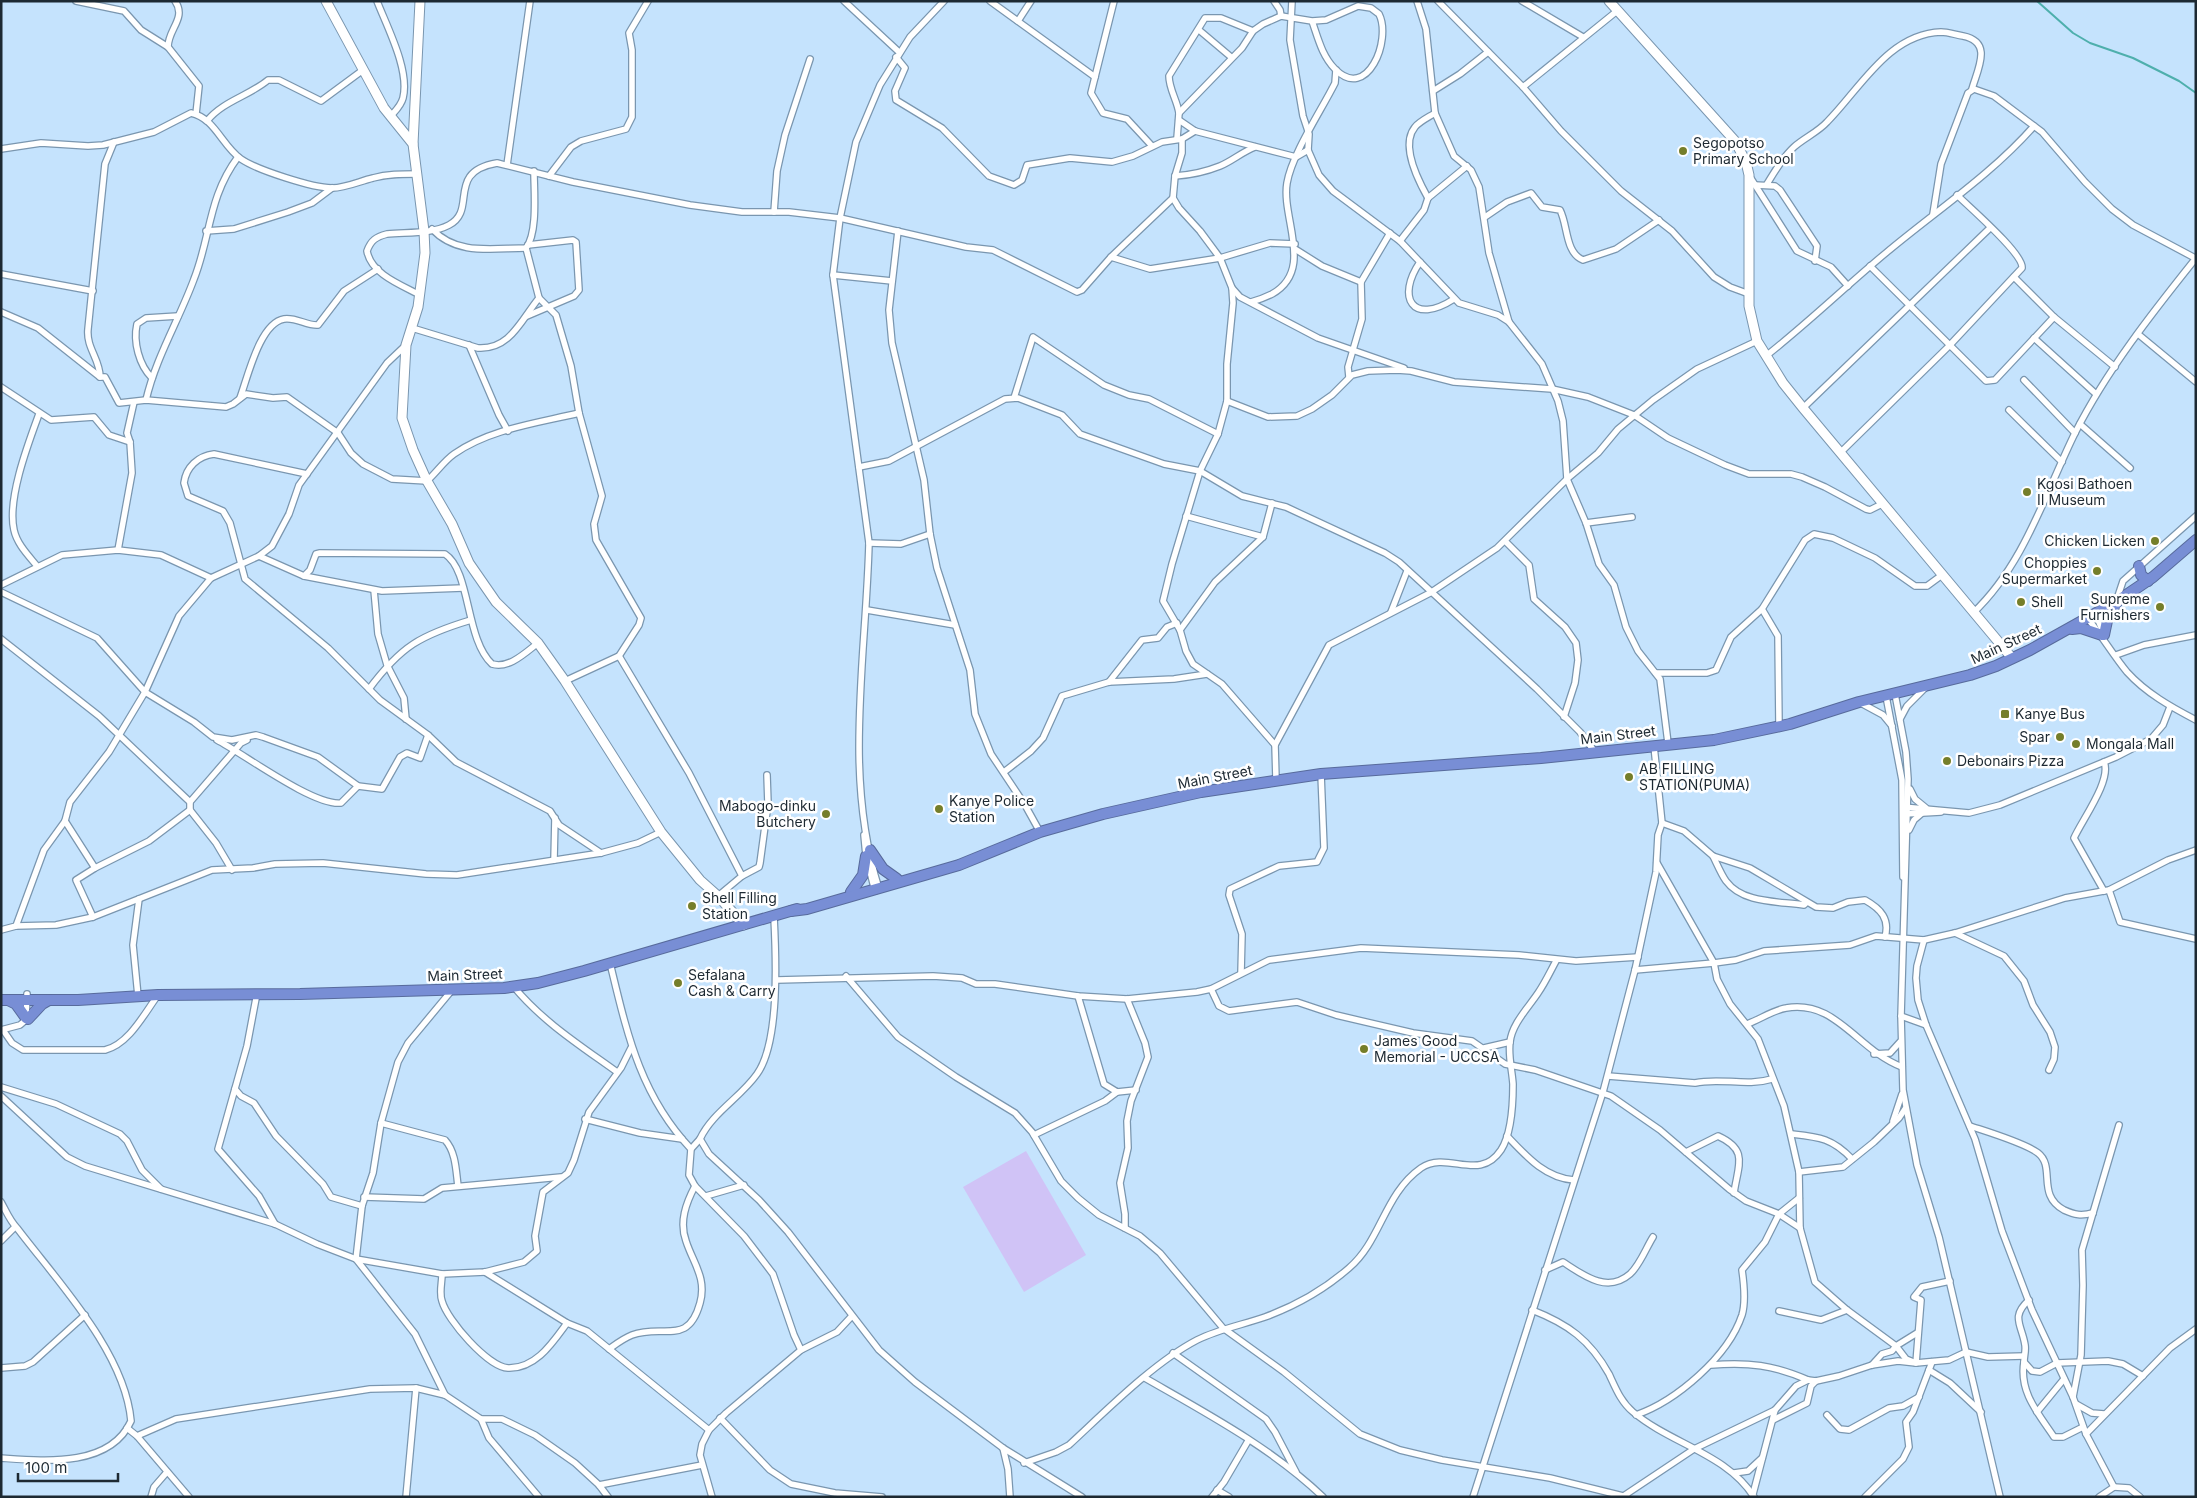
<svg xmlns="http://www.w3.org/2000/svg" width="2197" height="1498" viewBox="0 0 2197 1498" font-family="Inter,sans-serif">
	<rect width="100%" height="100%" fill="#c5e3fd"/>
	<path fill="#d0c3f6" d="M1026 1151 1086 1255 1024 1292 963 1187Z"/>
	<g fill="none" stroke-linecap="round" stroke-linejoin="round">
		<path stroke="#4eafac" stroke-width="2" d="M2037 1 2073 33 2090 43 2133 58 2179 81 2196 93"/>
		<g stroke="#7a96af" stroke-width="8">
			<g id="street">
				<path d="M76 1 124 11 141 30 168 47"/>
				<path d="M175 1C187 18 168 29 168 47L199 86 196 114"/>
				<path d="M377 1C387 27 410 70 403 98 401 106 395 111 390 117"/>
				<path d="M844 1 899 52"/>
				<path d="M990 1 1095 77"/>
				<path d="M1114 1 1091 93 1103 113 1127 119 1152 146"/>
				<path d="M1274 1 1280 10 1281 16"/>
				<path d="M1292 1 1290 40 1303 116 1309 134 1308 150 1319 175 1333 191 1400 241 1459 303 1498 315 1509 322 1542 364 1558 401 1563 421 1567 479 1586 523 1599 564 1614 585 1626 627 1638 651 1660 679 1668 743"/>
				<path d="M1417 1 1426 29 1435 113 1454 156 1471 170 1479 187 1489 253 1509 322"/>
				<path d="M1438 1 1523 87 1561 131 1621 191 1672 231 1714 277 1730 287 1749 294"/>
				<path d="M1522 1 1583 37"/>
				<path d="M1018 21 1031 1"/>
				<path d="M1199 30 1231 57"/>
				<path d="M896 57 905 68 895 91 896 100 942 128 989 176 1014 185 1022 180 1027 165 1070 158 1112 162 1133 156 1162 142 1182 139 1195 131"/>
				<path d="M1523 87 1617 11"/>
				<path d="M1433 91 1460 74 1488 52"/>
				<path d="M1179 113C1177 100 1169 89 1169 76L1205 18H1221L1253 31"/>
				<path d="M1179 120 1195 131 1296 157 1308 150"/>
				<path d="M207 121C223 101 249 96 268 80H279L321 101 363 70"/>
				<path d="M1177 138 1179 113 1242 48 1253 31 1263 24 1281 16 1312 21 1326 20 1358 6 1371 8 1379 14C1392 40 1367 102 1335 69 1322 56 1318 38 1312 21"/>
				<path d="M1182 139V153L1175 176 1173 198 1179 208 1200 231 1220 258 1232 288 1240 297 1318 338 1404 368"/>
				<path d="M1 149 41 143 88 146 103 145 154 132 191 113C215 118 222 146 241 159 257 170 313 188 332 188 346 188 360 181 373 178 387 174 401 174 416 174"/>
				<path d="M507 165 530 1"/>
				<path d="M549 176 571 147 581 141 626 129 632 117V50L629 33 648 1"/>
				<path d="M1175 176C1191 175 1205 172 1220 166 1232 161 1242 152 1255 147"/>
				<path d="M1750 177 1797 251 1831 267 1848 286"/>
				<path d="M1767 184C1775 171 1782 158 1794 147 1804 138 1818 132 1827 122 1860 89 1888 34 1941 32 1948 32 1956 35 1963 36 1993 42 1978 68 1972 89"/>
				<path d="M1755 185 1775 186 1780 190 1817 246 1815 261"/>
				<path d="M1428 198C1419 182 1400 145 1415 127 1420 121 1429 117 1435 113"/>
				<path d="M774 212 777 171 785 135 810 59"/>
				<path d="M1933 214 1941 164 1968 93 1974 89 1994 96 2042 132 2085 182 2112 209 2133 225 2195 258"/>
				<path d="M1485 217 1507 202 1531 193 1542 207 1560 210C1568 225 1565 253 1583 260L1616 249 1659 220"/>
				<path d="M432 229C457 256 493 248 526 248 538 233 534 191 534 171"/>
				<path d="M206 231 234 229 288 212 312 203 332 188"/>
				<path d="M898 231 889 310 892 343 924 480 930 534 937 568 970 670 975 714 991 754 1025 805 1040 832"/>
				<path d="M1400 241 1424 210 1428 198 1467 166"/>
				<path d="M1295 249 1322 266 1361 282 1390 233"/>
				<path d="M1111 257 1173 198"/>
				<path d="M1420 262C1396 297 1412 326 1454 299"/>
				<path d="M1870 266 1986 381 1995 380 2054 317"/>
				<path d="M1 274 93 291"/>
				<path d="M833 275 892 281"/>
				<path d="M2014 277 2054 317 2115 367"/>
				<path d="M1232 288 1233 303 1227 364V401L1218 434 1200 471 1172 564 1163 601 1180 630 1186 651 1193 664 1222 684 1275 745"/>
				<path d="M420 295C401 285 371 274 367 251 371 240 376 237 387 234 407 232 432 234 449 225 478 210 445 172 497 163L573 182 690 205 742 212H789L840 218 966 247 993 250 1077 292 1082 290 1111 257 1150 269 1220 258 1270 243 1295 244"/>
				<path d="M539 298 556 315 571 366 579 413 602 496 594 524 596 540 641 618 639 625 619 656 565 681"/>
				<path d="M1251 302C1258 300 1266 297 1272 294 1315 270 1281 218 1287 183 1292 154 1321 111 1335 83L1336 70"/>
				<path d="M1 312 38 328 100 377H105L119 403 146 400 226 407 233 404 246 394 273 398 287 397 338 433 351 453 363 464 392 479 427 481C436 473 444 461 454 454 489 429 538 423 579 413"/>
				<path d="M527 316 574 296 579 290 576 242 573 240 528 245"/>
				<path d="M412 328 478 348C510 350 521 320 539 298L526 248"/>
				<path d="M2138 334 2196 382"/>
				<path d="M2034 338 2096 394"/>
				<path d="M469 345 499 415 508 431"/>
				<path d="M1766 356C1808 323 1846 286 1887 252 1936 211 1992 174 2034 126"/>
				<path d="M100 377C100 359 86 348 88 329L105 164 114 142"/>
				<path d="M1349 377 1348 367 1362 319 1361 282"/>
				<path d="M152 378C139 365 133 342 137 324L146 318 178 316"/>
				<path d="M2024 380 2075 433"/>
				<path d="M1 387 51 420 94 417 109 435 130 442"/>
				<path d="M240 398C248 376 260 323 284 319 296 317 307 326 318 325L344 291 378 269"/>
				<path d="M1014 398 1033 337 1104 385 1129 395 1149 399 1218 434"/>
				<path d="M146 400C156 357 179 320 194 279 211 236 208 197 238 157"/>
				<path d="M1227 401 1268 417 1297 416 1312 409 1332 395 1352 375 1368 371 1397 370 1411 371 1454 382 1552 389 1588 397 1634 415 1668 438 1725 465 1749 474H1791L1802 477 1825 487 1866 509 1870 510 1882 504"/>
				<path d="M1803 408 1990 228"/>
				<path d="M2009 410 2062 462"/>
				<path d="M2080 424 2130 468"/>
				<path d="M1840 453 1949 346 2022 268C2024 254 1969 207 1957 195"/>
				<path d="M859 467 889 461 1005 399 1018 398 1062 415 1080 434 1164 464 1200 471 1242 496 1286 507 1385 553 1399 562 1537 689 1580 732 1595 752"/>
				<path d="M307 474 214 454C198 456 186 467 184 483L188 496 223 511 230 523 245 579 328 648 380 700 428 735 456 762 550 811 559 825 601 853"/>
				<path d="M1186 516 1263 537"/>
				<path d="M1586 523 1632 517"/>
				<path d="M1505 541 1529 565 1534 599 1565 627 1576 643 1578 660 1575 683 1564 717"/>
				<path d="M869 543 901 544 930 534"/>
				<path d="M118 550 132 473 130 442 127 433 134 402"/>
				<path d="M259 556 304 576 310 570 316 554 320 553 445 554C471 571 465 639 492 664 509 669 525 653 538 643"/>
				<path d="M37 566C28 555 17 544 14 530 7 499 28 444 39 414"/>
				<path d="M304 576 382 591 463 588"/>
				<path d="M1 585 62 555 118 550 161 555 211 578"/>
				<path d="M374 590 378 634 387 665 404 698 406 719"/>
				<path d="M1 592 97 638 145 692 194 722 213 737 232 740 256 735 263 737 318 757 358 786 382 789 400 757 407 753 420 758 428 735"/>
				<path d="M2116 602 2123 581 2196 516"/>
				<path d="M1762 609 1778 636 1779 726"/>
				<path d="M867 610 955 625"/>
				<path d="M1391 612 1407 571"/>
				<path d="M1973 613C2024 565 2045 494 2075 433 2107 370 2152 313 2196 258"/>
				<path d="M2096 615 2103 632"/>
				<path d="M2088 619C2102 636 2113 655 2127 672 2146 693 2171 707 2196 720"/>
				<path d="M1180 630 1215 582 1263 537 1272 503"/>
				<path d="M1 639 99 716 190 802V810L216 843 232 870"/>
				<path d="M2116 655 2144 645 2196 635"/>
				<path d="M619 656 689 773 742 876 718 896"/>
				<path d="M1656 673H1707L1716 670 1731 637 1762 609 1805 540 1814 534 1833 538 1875 558 1915 586H1927L1942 575"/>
				<path d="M1109 682 1142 640 1158 638 1167 627 1177 623"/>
				<path d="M369 689C401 646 421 635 471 620"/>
				<path d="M1895 694 1906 752 1908 779 1901 1016 1903 1090 1917 1165 1939 1237 2000 1497"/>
				<path d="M1886 696 1902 780 1903 877"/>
				<path d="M1859 702 1883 715 1892 726"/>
				<path d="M1900 719 1907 706 1925 688"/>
				<path d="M217 740C244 754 313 806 341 803L358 786"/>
				<path d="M1004 772 1031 751 1043 738 1062 696 1109 682 1174 679 1207 674"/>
				<path d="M1276 779 1275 745 1329 645 1430 593 1497 548 1567 479 1598 453 1618 429 1653 400 1697 369 1757 341"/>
				<path d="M1910 789 1915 799 1926 808"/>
				<path d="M190 802 241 743 247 740"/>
				<path d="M1903 807 1969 813 2000 805 2116 757 2151 739 2163 725 2170 707"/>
				<path d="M1905 814 1941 812"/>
				<path d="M65 821 95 868"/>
				<path d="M1662 823 1684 831 1713 856 1750 868 1816 907 1833 908 1848 902 1865 900C1881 909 1890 919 1885 937"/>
				<path d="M1909 830 1914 820 1921 814"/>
				<path d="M864 835 866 856 875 891"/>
				<path d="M1713 856C1717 864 1721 874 1726 881 1743 904 1779 901 1804 905L1806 903"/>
				<path d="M554 860 555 818"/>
				<path d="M1657 863 1714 963 1717 979 1730 1004 1758 1039 1784 1106 1799 1172 1800 1228 1815 1282 1847 1310 1896 1346 1906 1359 1916 1363 1949 1360 1966 1352 1988 1357 2024 1356"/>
				<path d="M742 876 759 867 760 863 768 804 767 775"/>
				<path d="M879 889C843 776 866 659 869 543L833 275 840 218 856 142 880 85 910 37 944 1"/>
				<path d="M2109 890 2120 922 2196 939"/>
				<path d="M2104 891 2074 838C2082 820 2112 780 2104 762"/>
				<path d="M93 917 76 880 95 868 149 841 190 810"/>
				<path d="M774 917C776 956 780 1042 757 1074 741 1097 712 1113 700 1139L709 1154 759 1200 788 1232 879 1350 915 1382 1003 1448 1082 1497"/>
				<path d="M16 926 56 925 93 917 212 870 253 868 275 864 323 863 426 874 457 875 601 853 638 843 661 832"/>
				<path d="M1 930 16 926 44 850 65 821 70 802 109 752 145 692 179 616 211 578 259 556 272 546 289 514 299 485 387 363 406 345"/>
				<path d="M1955 933 2004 956 2024 981 2033 1005 2050 1032 2055 1047 2054 1059 2049 1070"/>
				<path d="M1924 940 1917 966 1916 978 1918 1000 1926 1025 1975 1139 2002 1231 2032 1310 2073 1397 2086 1434 2114 1487 2099 1497"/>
				<path d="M610 963C627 1033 640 1095 691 1149"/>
				<path d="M1635 970 1714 963 1736 960 1764 951 1850 945 1876 936 1924 940 1955 933 2065 898 2109 890 2168 860 2196 850"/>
				<path d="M1241 973 1242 934 1229 895 1230 889 1279 866 1317 862 1324 848 1321 774"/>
				<path d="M846 976 898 1037 956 1077 1015 1113 1032 1132 1061 1181 1078 1198 1099 1215 1140 1236 1160 1253 1223 1328 1284 1372 1360 1434 1400 1450 1442 1460 1550 1478 1627 1497"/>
				<path d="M777 980 933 976 962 978 976 984H995L1078 996 1127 999 1197 992 1211 989 1269 960 1361 948 1519 955 1576 961 1638 957"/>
				<path d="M514 987C543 1022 581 1046 617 1072"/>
				<path d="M1211 989 1219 1006 1229 1011 1297 1002 1336 1015 1413 1033 1472 1041 1505 1064 1535 1070 1611 1096 1660 1130 1729 1189 1746 1201 1779 1214 1800 1228"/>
				<path d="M257 993 247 1046 218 1149 259 1196 275 1224"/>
				<path d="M138 996 133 945 139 899"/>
				<path d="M1078 996 1104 1084 1117 1092 1136 1090"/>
				<path d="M1901 1016 1926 1025"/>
				<path d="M26 1017 27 994"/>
				<path d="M1747 1024C1759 1020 1773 1010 1786 1008 1836 999 1857 1050 1902 1067"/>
				<path d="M1 1030 20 1025 28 1018"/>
				<path d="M3 1030 12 1043 23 1050H105C129 1044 144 1014 158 995"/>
				<path d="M1484 1048 1510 1042"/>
				<path d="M1874 1054 1890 1053 1900 1042"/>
				<path d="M1608 1076 1695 1083C1720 1077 1746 1087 1772 1079"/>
				<path d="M1 1087 56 1104 120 1134 127 1141 142 1170 161 1189"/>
				<path d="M235 1089 241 1096 254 1103 276 1136 323 1184 331 1197 362 1206"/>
				<path d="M1 1096 67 1157 85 1166 275 1224 317 1244 356 1259 442 1274 485 1272 524 1262 537 1251 535 1236 543 1192 568 1173 574 1160 589 1112 621 1068 631 1048"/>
				<path d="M585 1119 640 1133 682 1139"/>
				<path d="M1893 1121 1902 1094"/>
				<path d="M381 1123 445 1140C456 1152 456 1171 458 1186"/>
				<path d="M1970 1126C1988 1132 2025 1143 2038 1153 2056 1167 2036 1195 2064 1210 2075 1215 2081 1216 2093 1213"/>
				<path d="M1792 1134C1819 1137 1832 1138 1852 1159"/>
				<path d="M1034 1135 1105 1101 1117 1092"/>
				<path d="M1507 1136C1526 1156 1545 1178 1574 1180"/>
				<path d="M700 1139 691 1149 689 1175 695 1186 744 1236 773 1274 794 1335 801 1350"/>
				<path d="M1686 1152 1718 1136C1749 1150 1738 1165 1734 1193"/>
				<path d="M1799 1172 1843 1167 1874 1142 1899 1118 1905 1109"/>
				<path d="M706 1196 744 1185"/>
				<path d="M364 1197 424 1199 442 1188 561 1177"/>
				<path d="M1 1202C6 1211 10 1221 17 1228 57 1281 125 1352 131 1421 110 1468 43 1461 1 1458"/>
				<path d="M1125 1228V1214L1120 1183 1128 1148 1127 1121 1131 1101 1148 1057 1145 1043 1127 999"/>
				<path d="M1 1241 15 1227"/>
				<path d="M1545 1270 1563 1262C1583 1275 1607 1294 1630 1274 1640 1265 1646 1248 1653 1237"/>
				<path d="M485 1272 567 1323 587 1331 709 1430"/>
				<path d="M442 1274C442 1283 439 1293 442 1301 447 1320 488 1367 508 1368 536 1369 553 1342 567 1323"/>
				<path d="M2029 1300C2010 1317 2022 1325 2025 1345 2026 1351 2024 1356 2024 1362L2032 1371 2040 1372 2057 1363 2108 1361 2123 1364 2143 1376"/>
				<path d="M1532 1310C1568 1324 1590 1340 1609 1374 1616 1389 1621 1402 1633 1412 1671 1444 1727 1454 1754 1497"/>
				<path d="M1779 1311 1821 1320 1847 1310"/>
				<path d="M609 1349C616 1344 624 1338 632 1335 663 1323 688 1347 700 1303 707 1278 693 1263 686 1241 679 1222 686 1203 695 1186"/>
				<path d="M1173 1353 1266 1419 1275 1432 1296 1472"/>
				<path d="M2024 1362C2019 1392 2038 1413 2054 1437H2063L2083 1427"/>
				<path d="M1711 1365C1749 1362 1773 1365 1808 1380"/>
				<path d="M1872 1365 1882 1354 1892 1351 1896 1346 1917 1333"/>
				<path d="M1 1368 25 1366 33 1362 85 1315"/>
				<path d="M1929 1370 1950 1383 1981 1412"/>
				<path d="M1145 1378C1206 1413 1272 1448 1323 1497"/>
				<path d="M445 1395 415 1334 356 1259 362 1206 373 1173 381 1123 398 1062 408 1043 452 990"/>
				<path d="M2073 1397 2081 1355 2083 1285 2082 1250 2119 1125"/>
				<path d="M2076 1404 2092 1413 2104 1414"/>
				<path d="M2037 1412 2064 1379"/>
				<path d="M1636 1415C1676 1401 1728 1357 1742 1315 1746 1302 1744 1284 1742 1270L1765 1242 1779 1214 1799 1198"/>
				<path d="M1827 1415 1840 1429 1849 1430 1889 1408 1903 1406 1919 1397"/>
				<path d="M720 1418 770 1470 791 1484 835 1493 882 1497"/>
				<path d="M481 1419 489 1438 539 1497"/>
				<path d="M1773 1420 1807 1403 1811 1386 1816 1381"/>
				<path d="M127 1428 137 1436 189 1497"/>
				<path d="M2086 1434 2170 1348 2196 1329"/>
				<path d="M137 1436 176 1419 370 1389 416 1388 445 1395 481 1419H502L535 1435 575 1463 599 1485 608 1497"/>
				<path d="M1003 1448 1008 1469 1010 1497"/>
				<path d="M1024 1463 1056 1452 1069 1445C1106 1411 1153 1363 1197 1340 1219 1329 1242 1325 1265 1317 1295 1306 1325 1289 1349 1268 1381 1241 1384 1194 1421 1168 1448 1150 1479 1183 1501 1150 1512 1133 1513 1103 1513 1084 1512 1070 1508 1055 1510 1042 1512 1024 1528 1008 1538 993 1545 983 1550 972 1556 961"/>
				<path d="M1734 1473 1748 1471 1762 1458"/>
				<path d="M599 1485 702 1465"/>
				<path d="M2114 1487 2129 1488 2140 1497"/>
				<path d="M1217 1490 1229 1497"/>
				<path d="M1753 1494 1775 1410"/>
				<path d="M1625 1495 1694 1449 1775 1410 1796 1386 1808 1380 1816 1381 1839 1376 1872 1365 1898 1361 1916 1363 1921 1300 1914 1297 1922 1287 1950 1281"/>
				<path d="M151 1497 154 1487 167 1472"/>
				<path d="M406 1497 416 1388"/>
				<path d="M712 1497 700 1455 702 1444 709 1430 726 1413 801 1350 837 1332 851 1317"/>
				<path d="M1212 1497 1224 1482 1248 1441"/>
				<path d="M1473 1497 1603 1092 1635 970 1656 872 1658 835 1662 823 1654 746"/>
				<path d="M1865 1497 1903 1459 1909 1447 1906 1422 1913 1412 1932 1362"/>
			</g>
		</g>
		<g stroke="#7a96af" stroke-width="11">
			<g id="secondary">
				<path d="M326 1 384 108 413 144 424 231 425 253 418 307 406 345 402 418 413 450 427 481 452 524 469 563 496 602 538 643 565 681 661 832 700 880 718 896 744 925"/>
				<path d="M1609 1 1735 141 1746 162 1749 175V306L1757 341 1762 349 1783 383 1803 408 2012 658"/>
				<path d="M413 144 420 1"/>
			</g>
		</g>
		<g stroke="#586b9c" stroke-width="12">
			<g id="highway">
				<path d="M2139 566 2141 575 2148 581"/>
				<path d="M2072 629 2081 628 2102 635"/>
				<path d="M2104 635 2108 616 2116 604"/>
				<path d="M870 850 883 869 897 879"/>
				<path d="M851 892 863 875 866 856"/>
				<path d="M791 911 807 909 959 865 1040 832 1103 814 1201 792 1321 774 1541 758 1714 740 1790 724 1859 702 1970 675 1996 666 2030 650 2116 602 2153 577 2196 540"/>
				<path d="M1 1000H78L158 995 300 994 504 988 538 983 584 971 797 909"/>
				<path d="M8 1000 16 1004 26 1018"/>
				<path d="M28 1019 42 1004 49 1000"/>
			</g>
		</g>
		<use href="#street" stroke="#fff" stroke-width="5.5"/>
		<use href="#secondary" stroke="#fff" stroke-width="9"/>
		<use href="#highway" stroke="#788ed5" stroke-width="10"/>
	</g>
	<g fill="#757e2a" stroke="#fff" stroke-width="2">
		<circle cx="1683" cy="151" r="5"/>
		<circle cx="2027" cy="492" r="5"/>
		<circle cx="2155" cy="541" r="5"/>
		<circle cx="2097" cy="571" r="5"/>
		<circle cx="2021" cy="602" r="5"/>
		<circle cx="2160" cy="607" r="5"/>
		<rect x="2000" y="709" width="10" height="10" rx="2.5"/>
		<circle cx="2060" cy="737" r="5"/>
		<circle cx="2076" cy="744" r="5"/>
		<circle cx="1947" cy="761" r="5"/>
		<circle cx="1629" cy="777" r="5"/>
		<circle cx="939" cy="809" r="5"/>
		<circle cx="826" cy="814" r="5"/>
		<circle cx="692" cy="906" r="5"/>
		<circle cx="678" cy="983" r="5"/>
		<circle cx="1364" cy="1049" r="5"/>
	</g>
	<g text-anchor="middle" stroke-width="5" stroke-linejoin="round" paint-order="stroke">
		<g font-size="14" fill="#1d2932" stroke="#fff" text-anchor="start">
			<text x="1693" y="148">Segopotso<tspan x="1693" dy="16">Primary School</tspan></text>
			<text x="2037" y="489">Kgosi Bathoen<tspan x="2037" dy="16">II Museum</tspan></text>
			<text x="2145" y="546" text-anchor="end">Chicken Licken</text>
			<text x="2087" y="568" text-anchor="end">Choppies<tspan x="2087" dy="16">Supermarket</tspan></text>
			<text x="2150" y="604" text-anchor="end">Supreme<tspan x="2150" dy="16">Furnishers</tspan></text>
			<text x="2031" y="607">Shell</text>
			<text x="2015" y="719">Kanye Bus</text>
			<text x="2050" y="742" text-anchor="end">Spar</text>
			<text x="2086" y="749">Mongala Mall</text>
			<text x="1957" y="766">Debonairs Pizza</text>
			<text x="1639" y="774">AB FILLING<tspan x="1639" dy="16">STATION(PUMA)</tspan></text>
			<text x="949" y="806">Kanye Police<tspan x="949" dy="16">Station</tspan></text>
			<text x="816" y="811" text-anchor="end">Mabogo-dinku<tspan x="816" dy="16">Butchery</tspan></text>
			<text x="702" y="903">Shell Filling<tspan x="702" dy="16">Station</tspan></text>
			<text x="688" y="980">Sefalana<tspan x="688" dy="16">Cash &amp; Carry</tspan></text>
			<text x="1374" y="1046">James Good<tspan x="1374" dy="16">Memorial - UCCSA</tspan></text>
		</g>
		<g font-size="14" fill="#1d2932" stroke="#fff">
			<text transform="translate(2006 644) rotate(-25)" y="5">Main Street</text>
			<text transform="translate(1618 735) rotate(-7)" y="5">Main Street</text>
			<text transform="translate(1215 777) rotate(-11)" y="5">Main Street</text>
			<text transform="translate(465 975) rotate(-2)" y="5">Main Street</text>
		</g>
	</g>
	<rect width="2197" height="1498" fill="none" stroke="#1d2932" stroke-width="5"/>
	<path d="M18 1473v8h100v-8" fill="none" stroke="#1d2932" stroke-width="2.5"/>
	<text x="25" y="1473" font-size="15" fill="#1d2932" stroke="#ffffff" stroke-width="4" paint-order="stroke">100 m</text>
</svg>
